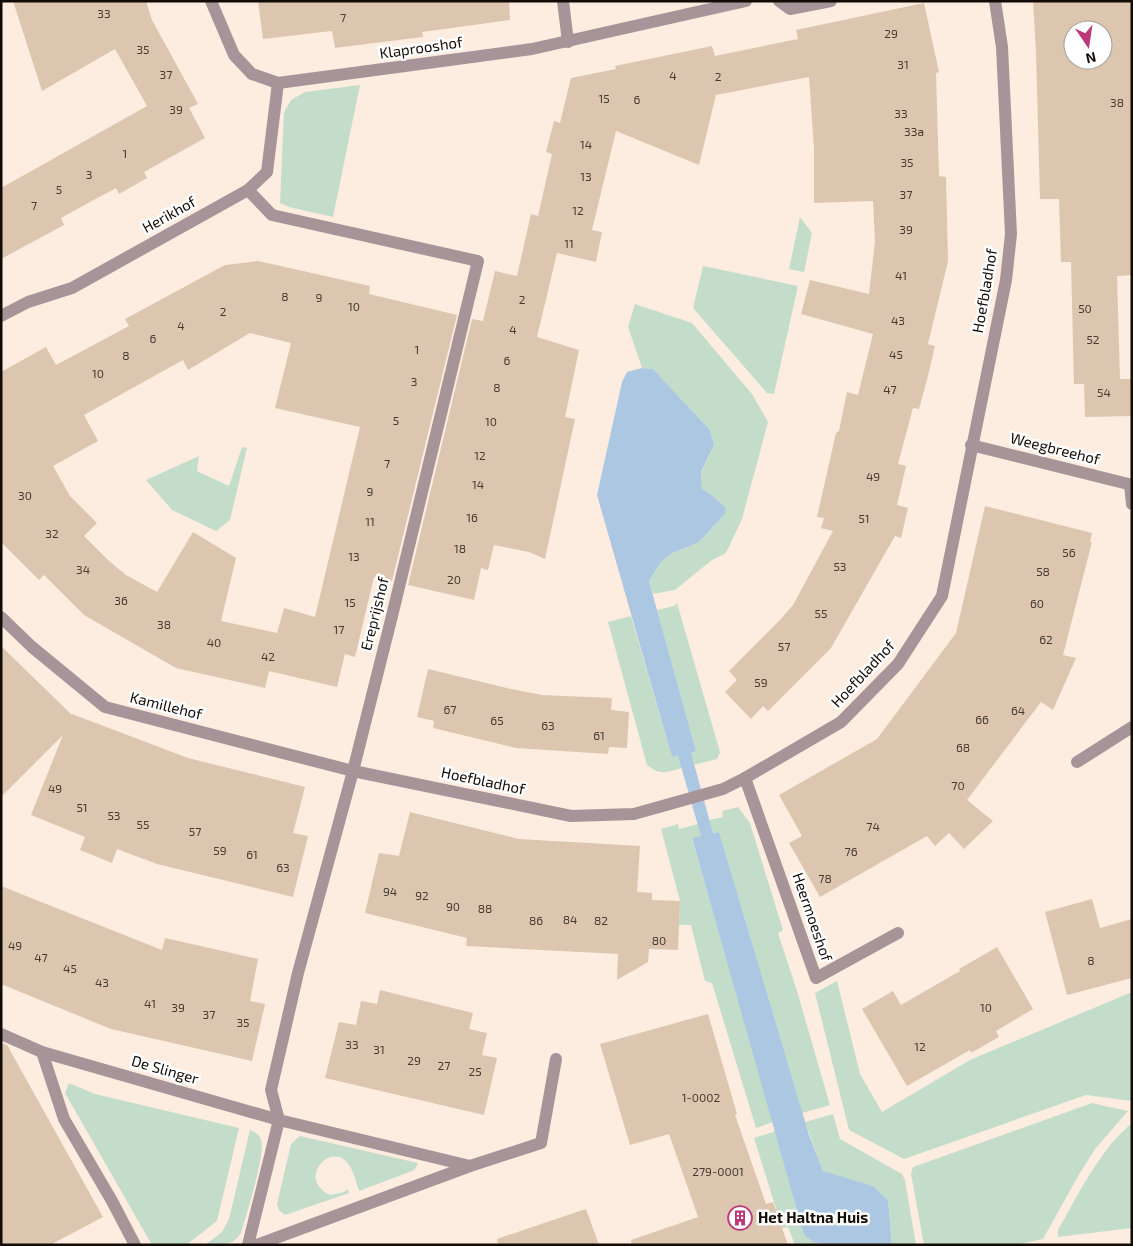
<svg xmlns="http://www.w3.org/2000/svg" width="1133" height="1246" viewBox="0 0 1133 1246" font-family="'Exo 2',sans-serif">
	<rect width="100%" height="100%" fill="#fcede0"/>
	<g fill="#c4ddcb">
		<path d="M360 85 333 217 289 207 280 203 284 112 291 100 305 92Z"/>
		<path d="M800 217 812 233 804 272 789 269Z"/>
		<path d="M703 266 798 286 774 394 767 393 693 308Z"/>
		<path d="M635 304 692 323 752 394 768 422 742 519 726 553 712 560 675 590 653 594 649 581 661 562 672 553 698 543 725 514V507L713 496 702 489 701 473 714 445 710 430 653 369 642 368 628 327Z"/>
		<path d="M242 447 247 448 230 520 216 531 172 510 146 480 199 456 197 471 229 486Z"/>
		<path d="M677 603 720 752 717 759 693 765 691 753 696 751 657 610 674 606Z"/>
		<path d="M631 616 672 757 678 756 682 768C667 772 660 776 647 765L608 622Z"/>
		<path d="M738 807 750 823 783 930 778 933 797 991 830 1105 802 1113 719 832 713 833 709 820 723 817 722 811Z"/>
		<path d="M678 824 679 829 698 824 701 836 692 839 773 1122 756 1128 712 983 705 981 691 925H679L680 901 661 829Z"/>
		<path d="M837 981 860 1074 882 1112 970 1060 1132 992V1101L1086 1095 904 1159 849 1130 815 993Z"/>
		<path d="M69 1083 95 1094 239 1128 217 1221 186 1245H152L65 1093Z"/>
		<path d="M1092 1103 1128 1111 1095 1149 1077 1178 1043 1239 1015 1245H924L911 1174 913 1167Z"/>
		<path d="M833 1114 840 1139 902 1174 905 1180 916 1245H892L888 1200 873 1186 823 1172 805 1122Z"/>
		<path d="M1132 1123V1228L1058 1237V1230C1079 1193 1099 1151 1132 1123Z"/>
		<path d="M250 1130C255 1132 259 1134 261 1140 266 1153 246 1216 241 1233 233 1246 221 1245 205 1245L222 1232 229 1219Z"/>
		<path d="M776 1131 804 1235 825 1245H836H795L788 1227 782 1228 754 1138Z"/>
		<path d="M300 1136 418 1163 415 1169 412 1171 359 1191C356 1182 353 1168 346 1161 327 1144 298 1180 330 1195L344 1192 348 1189 349 1193 285 1215 279 1210 277 1204 291 1144Z"/>
	</g>
	<path fill="#abc7e2" d="M642 368 653 369 710 430 714 445 701 472 702 489 713 496 725 507V514L698 543 672 553 661 562 649 581 696 751 691 753 713 833 719 832 809 1135 823 1171 873 1186 888 1200 892 1245H825L814 1242 804 1235 692 838 701 836 678 756 672 757 597 495 622 382 627 372Z"/>
	<g fill="#ddc6b0" fill-rule="evenodd">
		<path d="M13 1H146L152 20 198 104 189 108 205 138 144 172 147 178 119 194 116 188 88 203 61 218 64 225 1 259V188L147 106 115 49 42 91Z"/>
		<path d="M258 1H509L510 20 422 32 423 37 335 48 332 31 263 39Z"/>
		<path d="M1033 1H1132V275L1117 276 1120 379H1132V416L1085 417 1084 384H1074L1071 262H1061L1059 199H1040L1036 53ZM1073 30H1103V60H1073Z"/>
		<path d="M924 3 939 72 936 73 939 176 946 177 948 261 928 344 935 346 928 376 919 409 913 408 898 464 906 466 897 505 908 508 901 538 895 536 831 648 768 711 763 706 751 719 725 692 737 680 729 671 779 621 793 605 833 531 821 528 824 518 817 517 836 433 839 431 847 392 858 395 873 334 801 314 810 280 869 294 875 242 873 201 814 203V149L809 77 716 95 699 165 616 131 592 230 602 232 596 262 557 253 537 337 579 350 565 417 575 419 545 559 529 552 494 545 488 570 481 568 474 600 408 585 472 319 483 321 495 271 517 276 531 214 538 216 552 154 546 152 554 121 560 123 571 78 616 69 615 66 712 46 715 56 798 39 796 30Z"/>
		<path d="M258 261 370 286 369 294 457 315 392 581 374 577 355 657 345 654 337 687 269 671 265 688 176 668 84 615 44 575 39 580 1 542V372L46 347 56 365 129 326 125 319 225 265ZM250 333 291 343 275 408 360 427 315 617 284 608 277 633 221 621 236 558 193 532 157 592 126 575 109 561 84 536 97 523 70 496 53 466 98 441 84 415 183 360 188 370Z"/>
		<path d="M985 506 1092 533 1090 542H1092L1063 655 1076 658 1053 710 1041 702 967 800 993 821 964 849 949 833 935 846 927 836 820 897 789 843 802 836 779 795 877 739 956 633Z"/>
		<path d="M1 646 72 715V714L188 758 305 787 293 833 308 836 293 897 157 864 117 849 112 863 80 850 85 837 31 815 63 735 1 797Z"/>
		<path d="M428 669 511 689 542 695 612 698 611 710 629 712 627 748 609 747 608 754 516 748 433 728 434 721 417 717Z"/>
		<path d="M410 812 519 839 640 846 637 892 652 893V900L680 901 678 950 649 949 648 962 617 980 618 954 466 946 467 938 365 913 379 853 399 856Z"/>
		<path d="M1 886 162 950 165 938 258 959 250 1001 265 1004 252 1061 111 1029 1 984Z"/>
		<path d="M1092 899 1100 928 1132 919V978L1067 995 1045 912Z"/>
		<path d="M997 947 1033 1009 996 1031 999 1037 971 1053 970 1050 907 1086 862 1009 893 991 901 1005 960 971 959 969Z"/>
		<path d="M380 990 473 1013 469 1029 487 1033 482 1055 497 1058 484 1115 325 1078 339 1022 356 1025 361 1001 377 1004Z"/>
		<path d="M708 1014 737 1114 735 1115 766 1204 773 1202 788 1245H632L631 1240 698 1217 669 1134 630 1145 600 1044Z"/>
		<path d="M1 1043 7 1045 103 1217 50 1245H1Z"/>
		<path d="M586 1209 599 1245H498L497 1239Z"/>
	</g>
	<g fill="none" stroke-linecap="round" stroke-linejoin="round">
		<g stroke="#a69499" stroke-width="12">
			<path d="M211 1 234 55 252 74 278 83 532 49 746 1"/>
			<path d="M563 1 568 42"/>
			<path d="M779 1 790 9 831 1"/>
			<path d="M248 190 272 215 478 261 392 616 353 771 298 973 271 1090 279 1120 248 1245"/>
			<path d="M1 316 28 302 72 288 248 190 267 172 278 83"/>
			<path d="M971 445 1132 485"/>
			<path d="M1130 485 1132 504"/>
			<path d="M1 617 32 647 105 707 353 771 571 816 634 814 723 789 745 778 841 722 898 664 942 596 1006 280 1011 234 1002 47 995 1"/>
			<path d="M1077 762 1132 727"/>
			<path d="M745 778 816 978 898 933"/>
			<path d="M1 1034 42 1052 279 1120 470 1166"/>
			<path d="M42 1052 64 1119 112 1201 135 1245"/>
			<path d="M257 1245 470 1166 541 1143 556 1059"/>
		</g>
	</g>
	<defs>
		<g id="building-ring" transform="scale(1.25)"><circle r="9.5" fill="#fff" stroke="#be3778" stroke-width="1.5"/><path d="M-4-6H4V6H1V3H-1V6H-4ZM-2.5-4.3h1.7v1.8h-1.7ZM.8-4.3h1.7v1.8H.8ZM-2.5-1h1.7V.8h-1.7ZM.8-1h1.7V.8H.8Z" fill="#be3778"/></g>
	</defs>
	<g fill-rule="evenodd">
		<use href="#building-ring" x="740" y="1218"/>
	</g>
	<g text-anchor="middle" stroke-width="5" stroke-linejoin="round" paint-order="stroke">
		<g font-size="12" fill="#463a30">
			<text x="104" y="18">33</text>
			<text x="343" y="22">7</text>
			<text x="891" y="38">29</text>
			<text x="143" y="54">35</text>
			<text x="903" y="69">31</text>
			<text x="166" y="79">37</text>
			<text x="673" y="80">4</text>
			<text x="718" y="81">2</text>
			<text x="604" y="103">15</text>
			<text x="637" y="104">6</text>
			<text x="1117" y="107">38</text>
			<text x="176" y="114">39</text>
			<text x="901" y="118">33</text>
			<text x="914" y="136">33a</text>
			<text x="586" y="149">14</text>
			<text x="125" y="158">1</text>
			<text x="907" y="167">35</text>
			<text x="89" y="179">3</text>
			<text x="586" y="181">13</text>
			<text x="59" y="194">5</text>
			<text x="906" y="199">37</text>
			<text x="34" y="210">7</text>
			<text x="578" y="215">12</text>
			<text x="906" y="234">39</text>
			<text x="569" y="248">11</text>
			<text x="901" y="280">41</text>
			<text x="285" y="301">8</text>
			<text x="319" y="302">9</text>
			<text x="522" y="304">2</text>
			<text x="354" y="311">10</text>
			<text x="1085" y="313">50</text>
			<text x="223" y="316">2</text>
			<text x="898" y="325">43</text>
			<text x="181" y="330">4</text>
			<text x="513" y="334">4</text>
			<text x="153" y="343">6</text>
			<text x="1093" y="344">52</text>
			<text x="417" y="354">1</text>
			<text x="896" y="359">45</text>
			<text x="126" y="360">8</text>
			<text x="507" y="365">6</text>
			<text x="98" y="378">10</text>
			<text x="414" y="386">3</text>
			<text x="497" y="392">8</text>
			<text x="890" y="394">47</text>
			<text x="1104" y="397">54</text>
			<text x="396" y="425">5</text>
			<text x="491" y="426">10</text>
			<text x="480" y="460">12</text>
			<text x="387" y="468">7</text>
			<text x="873" y="481">49</text>
			<text x="478" y="489">14</text>
			<text x="370" y="496">9</text>
			<text x="25" y="500">30</text>
			<text x="472" y="522">16</text>
			<text x="864" y="523">51</text>
			<text x="370" y="526">11</text>
			<text x="52" y="538">32</text>
			<text x="460" y="553">18</text>
			<text x="1069" y="557">56</text>
			<text x="354" y="561">13</text>
			<text x="840" y="571">53</text>
			<text x="83" y="574">34</text>
			<text x="1043" y="576">58</text>
			<text x="454" y="584">20</text>
			<text x="121" y="605">36</text>
			<text x="350" y="607">15</text>
			<text x="1037" y="608">60</text>
			<text x="821" y="618">55</text>
			<text x="164" y="629">38</text>
			<text x="339" y="634">17</text>
			<text x="1046" y="644">62</text>
			<text x="214" y="647">40</text>
			<text x="784" y="651">57</text>
			<text x="268" y="661">42</text>
			<text x="761" y="687">59</text>
			<text x="450" y="714">67</text>
			<text x="1018" y="715">64</text>
			<text x="982" y="724">66</text>
			<text x="497" y="725">65</text>
			<text x="548" y="730">63</text>
			<text x="599" y="740">61</text>
			<text x="963" y="752">68</text>
			<text x="958" y="790">70</text>
			<text x="55" y="793">49</text>
			<text x="82" y="812">51</text>
			<text x="114" y="820">53</text>
			<text x="143" y="829">55</text>
			<text x="873" y="831">74</text>
			<text x="195" y="836">57</text>
			<text x="220" y="855">59</text>
			<text x="851" y="856">76</text>
			<text x="252" y="859">61</text>
			<text x="283" y="872">63</text>
			<text x="825" y="883">78</text>
			<text x="390" y="896">94</text>
			<text x="422" y="900">92</text>
			<text x="453" y="911">90</text>
			<text x="485" y="913">88</text>
			<text x="570" y="924">84</text>
			<text x="536" y="925">86</text>
			<text x="601" y="925">82</text>
			<text x="659" y="945">80</text>
			<text x="15" y="950">49</text>
			<text x="41" y="962">47</text>
			<text x="1091" y="965">8</text>
			<text x="70" y="973">45</text>
			<text x="102" y="987">43</text>
			<text x="150" y="1008">41</text>
			<text x="178" y="1012">39</text>
			<text x="986" y="1012">10</text>
			<text x="209" y="1019">37</text>
			<text x="243" y="1027">35</text>
			<text x="352" y="1049">33</text>
			<text x="920" y="1051">12</text>
			<text x="379" y="1054">31</text>
			<text x="414" y="1065">29</text>
			<text x="444" y="1070">27</text>
			<text x="475" y="1076">25</text>
			<text x="701" y="1102">1-0002</text>
			<text x="718" y="1176">279-0001</text>
		</g>
		<g font-size="15" fill="#130b05" stroke="#fff">
			<text transform="translate(421 48) rotate(-8)" y="5">Klaprooshof</text>
			<text transform="translate(169 215) rotate(-29)" y="5">Herikhof</text>
			<text transform="translate(985 291) rotate(-80)" y="5">Hoefbladhof</text>
			<text transform="translate(1055 449) rotate(14)" y="5">Weegbreehof</text>
			<text transform="translate(375 614) rotate(-76)" y="5">Ereprijshof</text>
			<text transform="translate(863 674) rotate(-47)" y="5">Hoefbladhof</text>
			<text transform="translate(166 706) rotate(14)" y="5">Kamillehof</text>
			<text transform="translate(483 781) rotate(12)" y="5">Hoefbladhof</text>
			<text transform="translate(812 917) rotate(71)" y="5">Heermoeshof</text>
			<text transform="translate(165 1070) rotate(16)" y="5">De Slinger</text>
		</g>
		<g font-size="15" font-weight="bold" fill="#130b05" stroke="#fff" text-anchor="start">
			<text x="758" y="1223">Het Haltna Huis</text>
		</g>
	</g>
	<rect width="1133" height="1246" fill="none" stroke="#130b05" stroke-width="5"/>
	<g transform="translate(1088 45) rotate(167)"><circle r="24" fill="#ffffff" stroke="#a19d9b"/>
	<path d="M0-4L9 19L0 12L-9 19Z" fill="#be3778"/>
	<text y="-8" font-size="14" font-weight="bold" text-anchor="middle" fill="#130b05">N</text>
	</g>
</svg>
